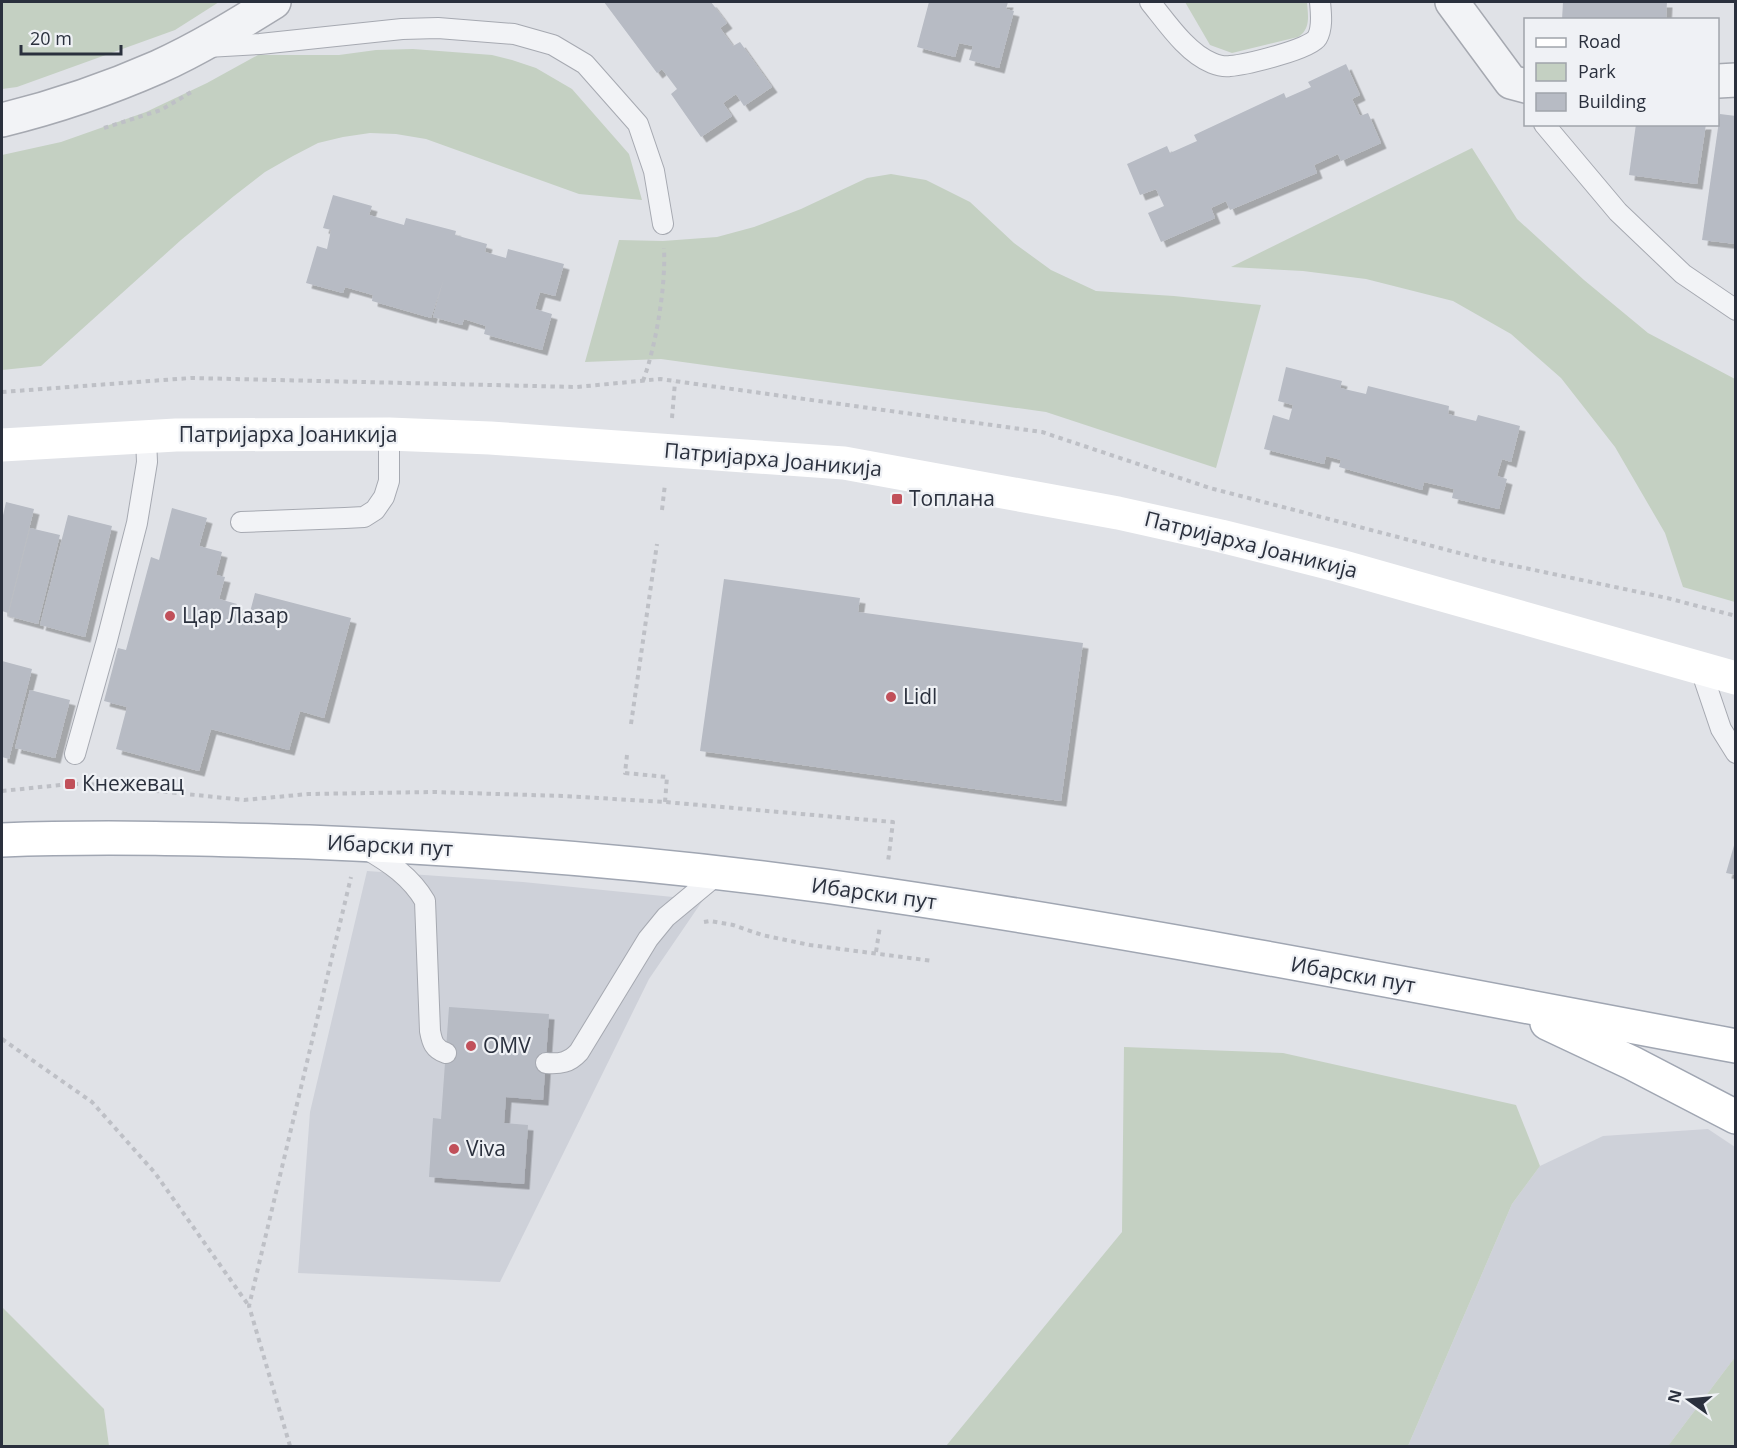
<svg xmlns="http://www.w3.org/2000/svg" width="1737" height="1448" viewBox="0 0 1737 1448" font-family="'Open Sans',sans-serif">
	<defs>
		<filter id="shadow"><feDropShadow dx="5.5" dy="5.5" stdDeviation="0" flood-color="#0004"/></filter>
	</defs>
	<rect width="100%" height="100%" fill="#e0e2e7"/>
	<g fill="#ced1d9">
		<path d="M367 871 523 882 703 900 649 979 500 1282 298 1273 310 1112Z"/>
		<path d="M1708 1129 1735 1147V1357L1668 1446H1408L1512 1204 1540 1166 1603 1136Z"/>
	</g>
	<g fill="#c4d0c2">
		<path d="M2 2H219L175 30 17 87 2 89Z"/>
		<path d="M1185 2H1307C1308 16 1311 29 1298 37L1232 53 1210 45Z"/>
		<path d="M413 49 492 55 512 60 536 68 572 89 629 154 642 200 579 194 426 139 396 134 370 133 343 137 318 143 293 156 265 172 234 196 181 240 41 366 2 370V155L61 142 146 112 207 83 258 55H339L376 50Z"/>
		<path d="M1472 148 1517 219 1584 280 1648 333 1735 379V602L1683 587 1665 533 1615 447 1561 378 1511 334 1453 301 1366 279 1303 271 1231 267Z"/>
		<path d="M891 174 926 180 970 202 1014 243 1051 270 1096 291 1174 296 1261 305 1216 468 1046 412 661 359 585 362 619 240 663 241 717 237 754 227 801 209 867 178Z"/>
		<path d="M1124 1047 1283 1053 1516 1105 1540 1166 1512 1204 1408 1446H946L1122 1232Z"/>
		<path d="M2 1307 104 1409 109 1446H2Z"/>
		<path d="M1735 1357V1446H1668Z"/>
	</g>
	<g fill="#b7bbc4" filter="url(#shadow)">
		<path d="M604 2H711L727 23 720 28 733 46 740 42 772 87 744 106 736 94 723 103 732 116 701 137 671 94 677 89 662 69 657 73Z"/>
		<path d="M929 2H1008L1006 9 1014 11 999 68 969 60 973 46 959 43 955 57 917 47Z"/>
		<path d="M1563 2H1667L1666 20H1562Z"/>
		<path d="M1346 64 1360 95 1352 99 1360 116 1368 113 1381 143 1341 161 1338 154 1314 165 1317 173 1230 210 1226 201 1211 208 1215 218 1161 242 1148 213 1164 206 1156 189 1140 195 1127 164 1167 146 1170 153 1197 141 1194 135 1284 93 1286 98 1311 87 1308 82Z"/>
		<path d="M1720 114 1736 116V244L1702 240Z"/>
		<path d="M1636 124H1706L1697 184 1629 175Z"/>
		<path d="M333 195 372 206 369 215 404 225 406 218 456 231 455 235 487 244 485 252 506 258 508 249 564 264 555 296 540 292 535 309 552 314 542 350 484 334 486 326 464 319 462 325 433 317 444 278 431 318 372 301 373 295 345 287 343 293 306 283 317 246 327 249 331 230 323 228Z"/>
		<path d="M1286 367 1342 381 1340 388 1366 394 1368 386 1449 406 1448 414 1476 421 1478 415 1520 426 1511 462 1502 459 1497 476 1507 479 1499 509 1452 498 1454 489 1424 482 1422 490 1339 467 1341 460 1326 456 1324 464 1264 449 1273 415 1289 420 1293 405 1278 401Z"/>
		<path d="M6 502 34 509 8 613 2 611V520Z"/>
		<path d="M172 508 207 518 199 546 222 552 216 575 225 577 219 599 237 604 234 612 249 616 255 593 351 618 324 718 300 711 289 750 211 729 199 771 116 749 127 707 104 701 118 648 126 650 151 557 159 560Z"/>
		<path d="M68 515 112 526 85 637 40 625Z"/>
		<path d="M30 528 60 535 38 624 8 616Z"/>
		<path d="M724 579 860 598 858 612 1083 643 1061 801 700 751Z"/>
		<path d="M2 661 32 669 9 759 2 757Z"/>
		<path d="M30 690 70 700 55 758 15 748Z"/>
		<path d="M1735 842H1736V875L1726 873Z"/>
		<path d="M449 1007 549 1014 543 1100 506 1097 504 1123 528 1125 524 1184 429 1177 433 1118 441 1119Z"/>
	</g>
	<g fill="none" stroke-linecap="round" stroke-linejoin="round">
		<g stroke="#a6a9b1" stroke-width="22">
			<g id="service">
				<path d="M1150 2C1167 23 1187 53 1212 63 1217 65 1225 67 1230 66 1245 65 1311 49 1317 38 1323 28 1321 13 1320 2"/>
				<path d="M207 47 260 44 402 29 438 28 514 34 553 45 585 64 638 124 654 171 663 224"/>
				<path d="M1544 124 1618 212 1683 274 1736 310"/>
				<path d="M241 522 345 518 364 517 375 510 384 497 389 481V434"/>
				<path d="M1700 667 1721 729 1736 753"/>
				<path d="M75 754 107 640 137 523 147 462 146 438"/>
				<path d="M366 849C389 862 411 877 425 901L430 1031C432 1042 434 1049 446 1053"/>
				<path d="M546 1063C560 1064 569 1063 579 1052L648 939 666 917 719 873"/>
			</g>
		</g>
		<g stroke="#a6a9b1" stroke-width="36">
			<g id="minor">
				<path d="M1452 2 1511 82 1526 86"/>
				<path d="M1718 81 1736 80"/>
				<path d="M2 120C55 107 108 89 158 67 198 49 237 25 274 2"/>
			</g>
		</g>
		<g stroke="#a0a6b2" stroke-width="36">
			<g id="primary">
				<path d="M2 840C104 836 207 839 309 842 503 850 696 866 887 895 1171 937 1453 993 1736 1046"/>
				<path d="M1547 1023 1632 1063 1736 1117"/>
			</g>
		</g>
		<g stroke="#bec0c6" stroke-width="4" stroke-dasharray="4.5 4.5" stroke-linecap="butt">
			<path d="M104 128 161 110 193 91"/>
			<path d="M643 381C656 346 666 286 664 248"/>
			<path d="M2 392 191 378 577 387 660 379 1042 432 1210 488 1482 559 1667 598 1736 616"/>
			<path d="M672 418 675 382"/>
			<path d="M662 510 665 484"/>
			<path d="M631 724 657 544"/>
			<path d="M627 755 625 773 667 777 665 802"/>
			<path d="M2 791 70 784H90L244 800 308 794 433 792 564 796 665 802 893 822 888 862"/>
			<path d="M704 922 710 921 733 925 762 935 810 945 933 961"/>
			<path d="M876 952 880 926"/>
			<path d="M2 1039 92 1102 155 1173 249 1306"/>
			<path d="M290 1446 249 1306 351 877"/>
		</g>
		<use href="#service" stroke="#f2f3f6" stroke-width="20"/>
		<use href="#minor" stroke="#f2f3f6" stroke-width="33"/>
		<path stroke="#fff" stroke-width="33" d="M2 445 176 435 389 434 490 438 844 463 1118 513 1221 536 1340 566 1736 678"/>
		<use href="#primary" stroke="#fff" stroke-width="33"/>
	</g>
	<g fill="#c1505a" stroke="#eff1f5" stroke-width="2">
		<rect x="891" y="493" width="12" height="12" rx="3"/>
		<circle cx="170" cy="616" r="6"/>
		<circle cx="891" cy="697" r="6"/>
		<rect x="64" y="778" width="12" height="12" rx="3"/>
		<circle cx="471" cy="1046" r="6"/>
		<circle cx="454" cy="1149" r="6"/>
	</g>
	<g text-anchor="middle" stroke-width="4.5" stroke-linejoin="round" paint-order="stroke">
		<g font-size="21" fill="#2a303d" stroke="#eff1f5">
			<text x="288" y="442">Патријарха Јоаникија</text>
			<text transform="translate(773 460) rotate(5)" y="7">Патријарха Јоаникија</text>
			<text transform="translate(1251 545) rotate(14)" y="7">Патријарха Јоаникија</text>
			<text transform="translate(390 846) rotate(3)" y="7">Ибарски пут</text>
			<text transform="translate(874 894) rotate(8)" y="7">Ибарски пут</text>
			<text transform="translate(1353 975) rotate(10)" y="7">Ибарски пут</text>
		</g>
		<g font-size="21" fill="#2a303d" stroke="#eff1f5" text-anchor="start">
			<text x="909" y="506">Топлана</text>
			<text x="182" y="623">Цар Лазар</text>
			<text x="903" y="704">Lidl</text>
			<text x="82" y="791">Кнежевац</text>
			<text x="483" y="1053">OMV</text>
			<text x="466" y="1156">Viva</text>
		</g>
	</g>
	<rect width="1737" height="1448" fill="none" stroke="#2a303d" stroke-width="6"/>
	<rect x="1524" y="18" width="195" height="108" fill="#eff1f5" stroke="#a0a4ab" stroke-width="1.5"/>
	<rect x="1536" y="38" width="30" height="9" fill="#ffffff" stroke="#a0a4ab" stroke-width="1.5"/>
	<text x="1578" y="48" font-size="18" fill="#2a303d">Road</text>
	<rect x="1536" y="63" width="30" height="18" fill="#c4d0c2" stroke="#a0a4ab" stroke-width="1.5"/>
	<text x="1578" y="78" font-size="18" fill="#2a303d">Park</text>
	<rect x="1536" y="93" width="30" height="18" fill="#b7bbc4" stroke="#a0a4ab" stroke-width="1.5"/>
	<text x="1578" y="108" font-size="18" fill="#2a303d">Building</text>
	<g transform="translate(1689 1400) rotate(285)" stroke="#eff1f5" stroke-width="4.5" paint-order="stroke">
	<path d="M0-4.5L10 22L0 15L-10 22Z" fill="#2a303d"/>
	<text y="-9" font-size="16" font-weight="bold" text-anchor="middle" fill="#2a303d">N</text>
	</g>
	<path d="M21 45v9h100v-9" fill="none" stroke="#2a303d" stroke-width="3"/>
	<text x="30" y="45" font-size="18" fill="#2a303d" stroke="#eff1f5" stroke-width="4.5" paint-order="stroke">20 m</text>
</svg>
